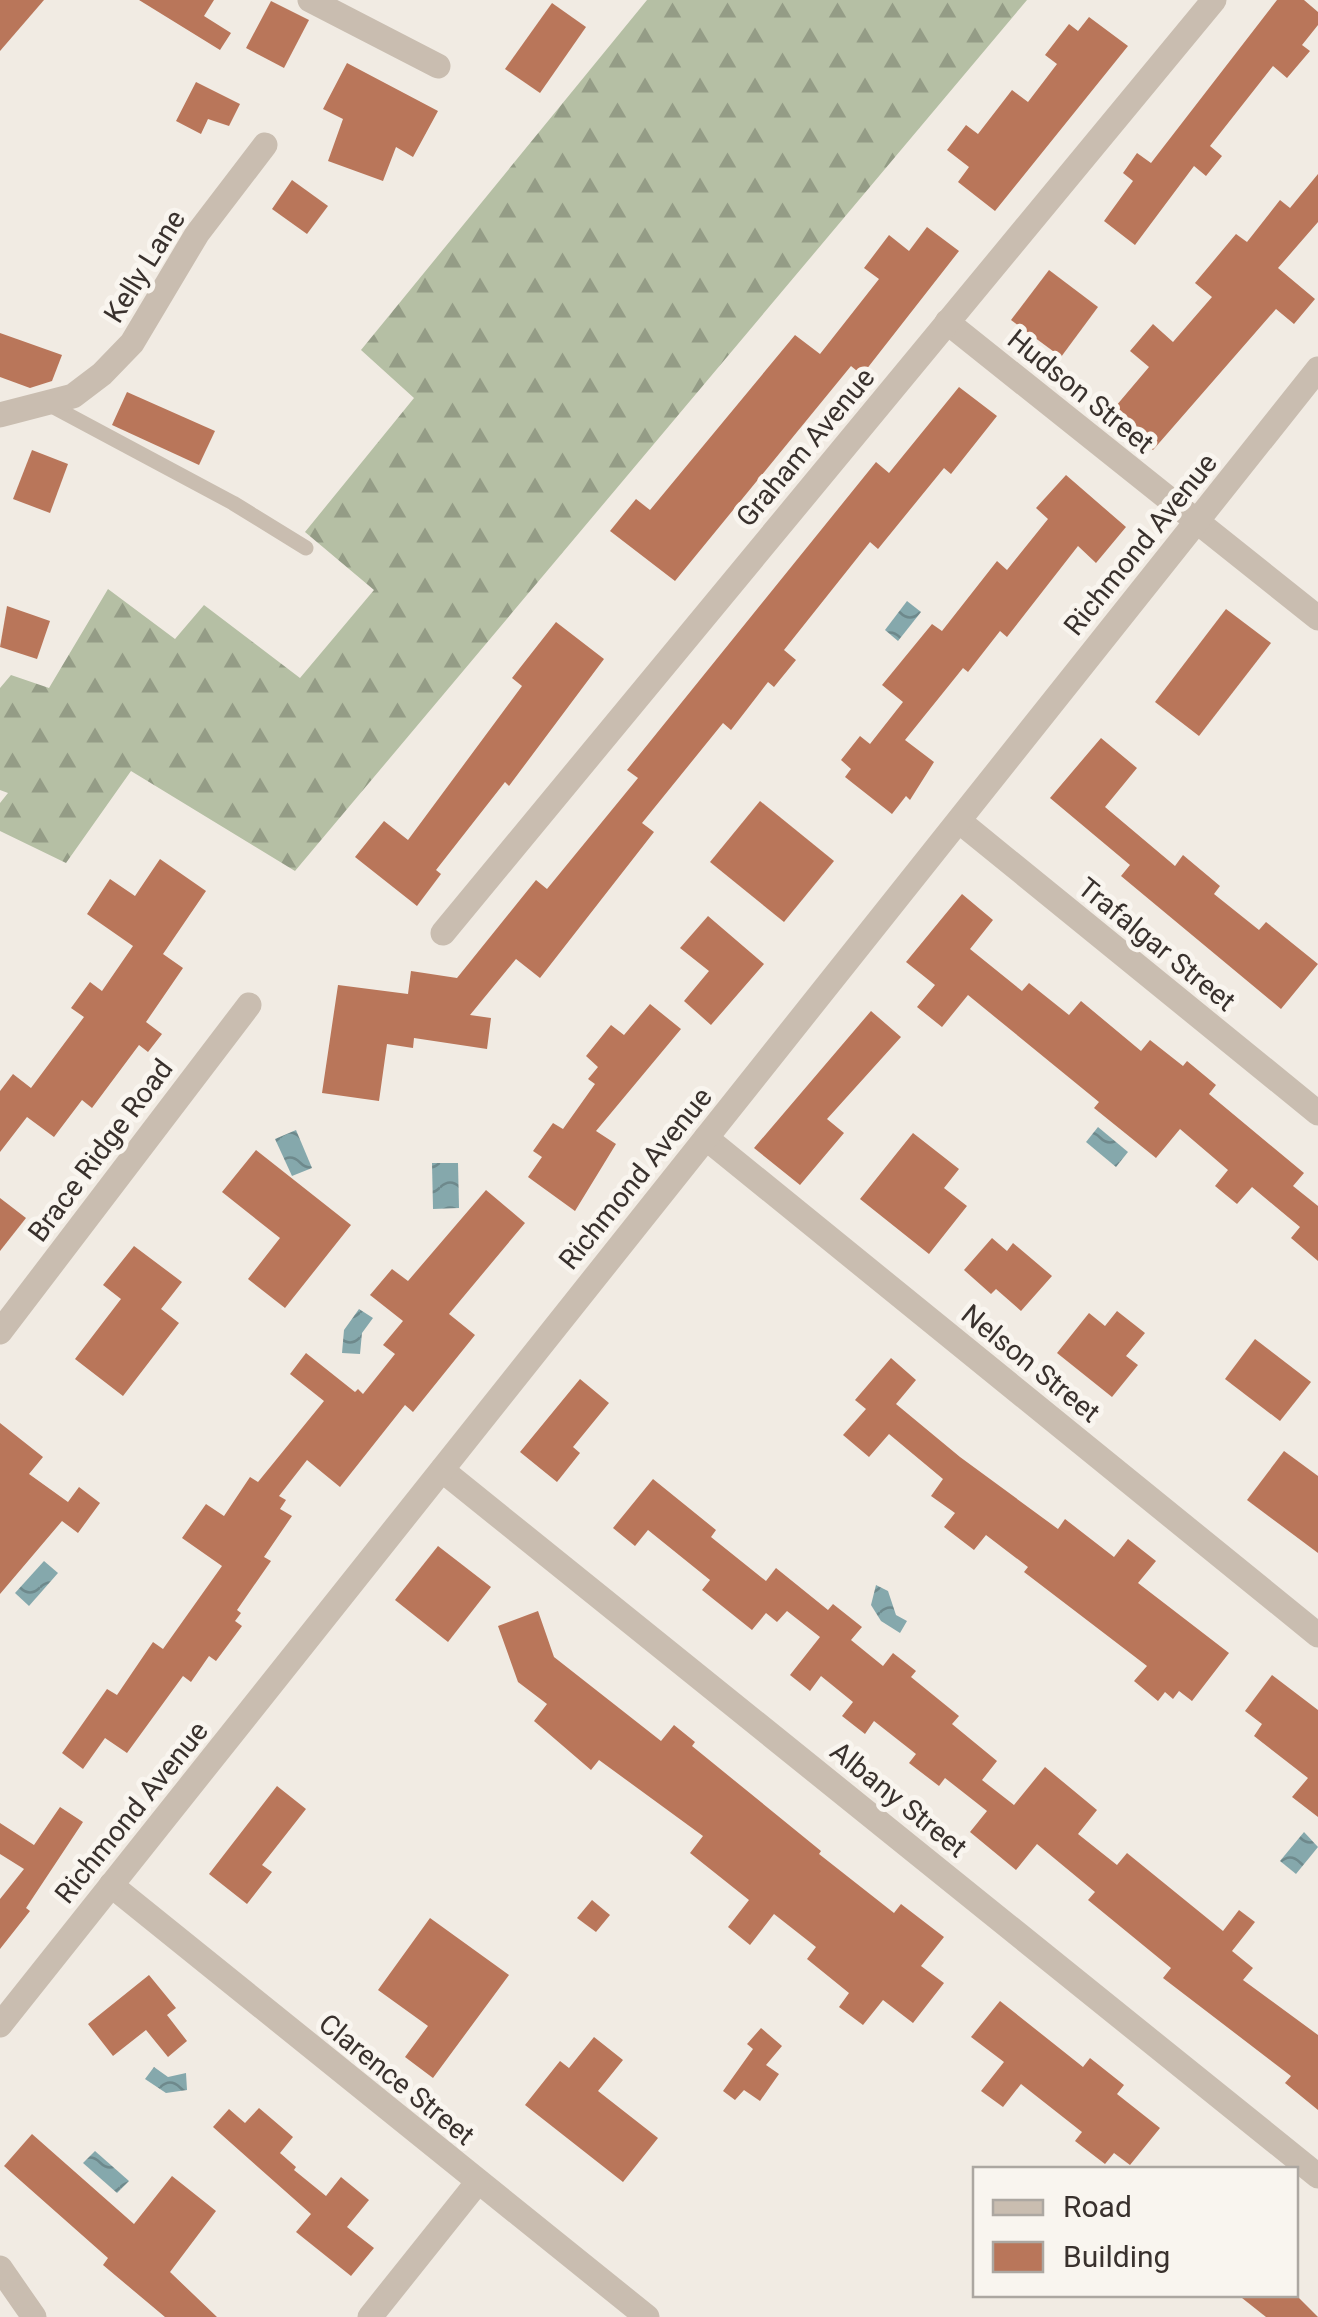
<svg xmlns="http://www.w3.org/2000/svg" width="1318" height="2317" viewBox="0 0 1318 2317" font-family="Roboto,sans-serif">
	<defs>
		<pattern id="forest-firs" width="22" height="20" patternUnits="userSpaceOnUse" patternTransform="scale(2.5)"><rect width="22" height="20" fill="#b5bfa4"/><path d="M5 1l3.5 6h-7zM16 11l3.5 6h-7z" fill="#949c86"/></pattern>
		<pattern id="water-waves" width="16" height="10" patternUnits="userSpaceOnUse" patternTransform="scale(2.5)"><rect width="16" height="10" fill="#85a8ac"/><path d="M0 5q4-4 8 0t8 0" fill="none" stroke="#6e898c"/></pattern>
	</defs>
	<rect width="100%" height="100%" fill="#f1ebe3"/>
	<path fill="url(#forest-firs)" d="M647 0H1027L295 871 131 771 66 863 0 831V803L8 793 0 790V688L11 675 49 688 108 589 175 639 204 605 300 678 374 590 305 532 414 398 361 350Z"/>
	<g fill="url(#water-waves)">
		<path d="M907 601 921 612 898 641 885 630Z"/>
		<path d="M1098 1127 1128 1152 1116 1167 1086 1142Z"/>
		<path d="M296 1130 312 1168 292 1176 275 1139Z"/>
		<path d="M432 1163H458L459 1208 433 1209Z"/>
		<path d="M359 1309 373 1318 362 1333 360 1354 342 1353 344 1330Z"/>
		<path d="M44 1561 58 1573 29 1606 15 1593Z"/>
		<path d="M876 1585 888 1591 896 1615 907 1621 900 1633 881 1621 871 1605Z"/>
		<path d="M1304 1832 1318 1847 1296 1874 1280 1861Z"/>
		<path d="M154 2067 168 2077 186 2073 187 2090 166 2093 145 2079Z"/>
		<path d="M95 2151 129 2181 117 2193 83 2163Z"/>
	</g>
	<g fill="#b9765a">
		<path d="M0 0H44L0 51Z"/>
		<path d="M139 0H214L204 16 231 33 220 50Z"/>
		<path d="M1277 0H1304L1318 12V25L1302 45 1310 51 1287 78 1273 66 1210 146 1222 156 1206 176 1194 166 1135 245 1104 221 1133 181 1123 173 1137 153 1151 163Z"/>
		<path d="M271 1 309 20 284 68 246 48Z"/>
		<path d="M552 3 586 27 540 93 505 69Z"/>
		<path d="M1089 17 1128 46 995 211 958 182 969 167 947 150 966 125 978 134 1012 90 1028 102 1057 64 1045 55 1069 24 1078 31Z"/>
		<path d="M347 63 438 111 413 157 396 147 383 181 328 161 343 119 323 109Z"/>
		<path d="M196 82 240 104 229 126 208 119 201 134 176 121Z"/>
		<path d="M1318 174V222L1278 268 1315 299 1294 324 1276 309 1153 450 1110 413 1149 367 1130 351 1153 324 1173 342 1212 297 1195 283 1236 234 1247 242 1280 200 1290 208Z"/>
		<path d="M292 180 328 206 307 234 272 209Z"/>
		<path d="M927 227 959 251 862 375 851 366 675 581 610 531 636 499 650 510 795 335 820 354 879 279 864 268 889 235 909 251Z"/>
		<path d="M1049 270 1098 307 1061 357 1011 320Z"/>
		<path d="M0 333 62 355 52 381 30 388 0 377Z"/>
		<path d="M959 387 997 416 951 474 944 468 878 549 870 542 784 650 796 660 774 687 768 682 731 730 723 723 642 823 654 832 540 978 516 959 470 1015 491 1018 487 1049 414 1038 413 1048 387 1044 379 1101 322 1093 338 985 408 994 411 971 457 978 536 880 547 889 638 778 627 770 876 462 889 473Z"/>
		<path d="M127 392 215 431 199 465 112 425Z"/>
		<path d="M32 450 68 464 50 513 13 499Z"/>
		<path d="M1066 475 1126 527 1096 563 1078 546 1007 637 1000 631 968 672 963 668 905 740 934 762 910 800 906 796 892 814 845 777 851 769 841 760 860 736 870 744 903 702 882 685 932 624 942 631 997 561 1007 570 1048 519 1036 508Z"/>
		<path d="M7 606 50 621 37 659 0 647Z"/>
		<path d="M1226 609 1271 643 1199 736 1155 702Z"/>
		<path d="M556 622 604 659 509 786 505 782 436 870 441 874 417 906 355 857 384 821 408 840 522 686 512 678Z"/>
		<path d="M1101 738 1137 768 1105 807 1175 866 1183 855 1220 886 1214 894 1259 930 1266 922 1318 964 1281 1009 1121 876 1130 865 1050 798Z"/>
		<path d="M760 801 834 861 784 922 710 862Z"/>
		<path d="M160 859 206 891 163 954 183 968 146 1022 162 1034 148 1052 139 1045 92 1108 82 1100 54 1137 27 1117 0 1152V1091L13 1074 31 1088 84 1017 71 1008 90 982 102 991 133 946 87 914 110 879 135 896Z"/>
		<path d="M962 894 993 920 970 949 1022 991 1029 983 1069 1015 1081 1001 1141 1051 1150 1040 1183 1066 1187 1061 1216 1085 1209 1094 1304 1173 1293 1186 1318 1206V1261L1291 1238 1300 1227 1252 1187 1237 1204 1215 1186 1228 1170 1180 1129 1156 1158 1094 1108 1099 1102 968 995 942 1027 917 1007 935 985 906 962Z"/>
		<path d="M708 916 764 964 711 1025 684 1001 709 971 680 948Z"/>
		<path d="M650 1004 681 1029 596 1131 616 1144 575 1211 528 1177 542 1157 533 1151 553 1123 563 1129 595 1084 588 1079 598 1067 586 1056 611 1025 624 1035Z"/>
		<path d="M871 1011 901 1037 827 1119 844 1133 800 1185 754 1148Z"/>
		<path d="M913 1133 959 1169 944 1188 967 1206 929 1254 860 1199Z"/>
		<path d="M256 1150 351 1225 285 1308 248 1279 280 1238 222 1192Z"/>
		<path d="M486 1190 525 1223 449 1314 475 1335 413 1412 405 1405 340 1487 307 1460 279 1496 286 1500 280 1509 292 1516 264 1557 271 1561 237 1610 241 1613 235 1621 242 1626 216 1661 209 1656 191 1682 183 1676 127 1753 105 1738 83 1769 62 1753 107 1689 117 1695 153 1642 163 1649 222 1566 182 1538 206 1504 224 1516 250 1477 258 1482 324 1401 290 1374 306 1353 355 1392 358 1389 363 1394 395 1354 383 1345 403 1321 370 1295 392 1269 408 1281Z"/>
		<path d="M0 1198 26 1218 0 1251Z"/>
		<path d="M992 1238 1007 1251 1013 1243 1052 1276 1021 1311 996 1289 991 1294 964 1270Z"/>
		<path d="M134 1246 182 1282 161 1309 179 1323 123 1396 75 1359 121 1299 103 1285Z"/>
		<path d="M1117 1311 1145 1333 1126 1356 1138 1365 1112 1397 1057 1353 1089 1313 1105 1326Z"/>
		<path d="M1255 1339 1311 1382 1280 1421 1225 1379Z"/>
		<path d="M891 1358 916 1380 896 1404 960 1457 1058 1529 1065 1519 1114 1557 1128 1539 1156 1561 1138 1583 1229 1653 1192 1701 1179 1691 1173 1699 1165 1692 1158 1701 1134 1681 1147 1666 1024 1572 1028 1567 986 1535 974 1550 944 1527 955 1513 931 1496 943 1479 889 1434 869 1457 843 1435 866 1409 855 1400Z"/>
		<path d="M580 1379 609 1403 573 1447 580 1453 557 1482 520 1452Z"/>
		<path d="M0 1423 43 1457 29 1474 68 1502 79 1487 100 1503 78 1533 62 1521 0 1594Z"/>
		<path d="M1284 1451 1318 1476V1553L1247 1500Z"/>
		<path d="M653 1479 716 1530 711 1537 766 1581 776 1568 828 1610 833 1604 862 1627 851 1640 883 1666 893 1653 916 1671 911 1677 959 1716 952 1724 997 1761 982 1780 1014 1805 1045 1767 1097 1810 1078 1834 1117 1865 1127 1853 1223 1931 1239 1910 1255 1922 1232 1951 1253 1968 1243 1980 1318 2035V2110L1285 2083 1291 2076 1163 1978 1171 1968 1088 1900 1095 1892 1037 1844 1016 1870 970 1832 987 1811 945 1778 939 1786 909 1763 916 1754 874 1721 865 1734 842 1716 853 1702 821 1676 810 1691 790 1675 820 1637 787 1611 777 1622 766 1613 752 1630 702 1590 710 1580 648 1530 635 1546 613 1528Z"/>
		<path d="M438 1546 491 1587 448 1642 395 1600Z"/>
		<path d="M538 1611 554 1657 661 1741 674 1725 695 1742 692 1746 821 1851 819 1854 894 1913 901 1904 944 1937 921 1966 944 1983 913 2023 883 2000 863 2025 839 2007 849 1993 807 1959 816 1947 774 1914 750 1945 728 1927 749 1900 690 1853 703 1836 599 1760 591 1770 534 1721 547 1704 518 1682 498 1626Z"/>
		<path d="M1272 1675 1318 1710V1817L1292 1797 1308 1778 1254 1736 1262 1724 1245 1711Z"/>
		<path d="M277 1786 306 1809 262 1865 272 1872 247 1904 209 1874Z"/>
		<path d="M60 1807 83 1822 26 1908 30 1911 0 1949V1899L24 1869 0 1854V1823L34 1845Z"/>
		<path d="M592 1900 610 1915 596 1932 577 1918Z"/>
		<path d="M430 1918 509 1975 433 2078 405 2057 428 2026 378 1990Z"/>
		<path d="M149 1975 176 2008 167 2015 187 2041 168 2057 146 2030 113 2056 88 2024Z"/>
		<path d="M1000 2001 1083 2067 1090 2058 1124 2085 1117 2094 1160 2128 1130 2165 1114 2153 1105 2164 1075 2141 1082 2132 1021 2084 1003 2107 981 2091 1004 2062 971 2037Z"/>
		<path d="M761 2028 782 2046 766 2065 779 2074 760 2101 744 2090 735 2100 723 2091 753 2049 747 2044Z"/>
		<path d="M594 2037 623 2060 598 2091 658 2138 623 2182 525 2105 560 2061 569 2068Z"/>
		<path d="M259 2108 293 2137 280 2153 296 2167 294 2170 326 2196 341 2177 369 2200 347 2227 374 2248 351 2276 296 2232 311 2214 213 2127 229 2109 245 2123Z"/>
		<path d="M32 2134 134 2224 172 2176 216 2211 170 2272 217 2317H165L103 2265 108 2258 4 2166Z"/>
		<path d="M1237 2294H1295L1318 2317H1266Z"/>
	</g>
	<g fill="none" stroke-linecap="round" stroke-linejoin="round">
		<path stroke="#c9bdb0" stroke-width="15" d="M48 404 233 503 306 548"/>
		<g stroke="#c9bdb0" stroke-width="25">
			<path d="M310 0 438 66"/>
			<path d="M947 322 1318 618"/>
			<path d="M0 415 73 396 102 374 132 343 197 234 265 145"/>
			<path d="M959 821 1318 1113"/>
			<path d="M443 933 1214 0"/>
			<path d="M706 1138 1318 1635"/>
			<path d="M0 1332 249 1005"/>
			<path d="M442 1470 1318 2176"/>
			<path d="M111 1885 647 2317"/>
			<path d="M0 2025 1318 369"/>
			<path d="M0 2268 34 2317"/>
			<path d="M370 2317 477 2183"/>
		</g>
	</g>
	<g text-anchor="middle" stroke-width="10" stroke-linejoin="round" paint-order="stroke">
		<g font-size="28" fill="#39312d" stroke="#f9f5ef">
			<text transform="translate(144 266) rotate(-58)" y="10">Kelly Lane</text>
			<text transform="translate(1081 391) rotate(39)" y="10">Hudson Street</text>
			<text transform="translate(805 447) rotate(-50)" y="10">Graham Avenue</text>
			<text transform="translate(1140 544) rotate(-51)" y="10">Richmond Avenue</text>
			<text transform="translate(1157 944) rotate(39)" y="10">Trafalgar Street</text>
			<text transform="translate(100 1150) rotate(-53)" y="10">Brace Ridge Road</text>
			<text transform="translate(635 1178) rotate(-51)" y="10">Richmond Avenue</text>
			<text transform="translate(1031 1363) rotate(39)" y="10">Nelson Street</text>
			<text transform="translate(899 1799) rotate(39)" y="10">Albany Street</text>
			<text transform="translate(131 1812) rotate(-51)" y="10">Richmond Avenue</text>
			<text transform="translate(397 2079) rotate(39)" y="10">Clarence Street</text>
		</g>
	</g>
	<rect x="973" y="2167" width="325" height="130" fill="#f9f5ef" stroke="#aca7a1" stroke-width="2.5"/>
	<rect x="993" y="2200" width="50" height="15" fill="#c9bdb0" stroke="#aca7a1" stroke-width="2.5"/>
	<text x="1063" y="2217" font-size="30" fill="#39312d">Road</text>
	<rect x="993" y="2242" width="50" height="30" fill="#b9765a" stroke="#aca7a1" stroke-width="2.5"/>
	<text x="1063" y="2267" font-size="30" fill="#39312d">Building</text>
</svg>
